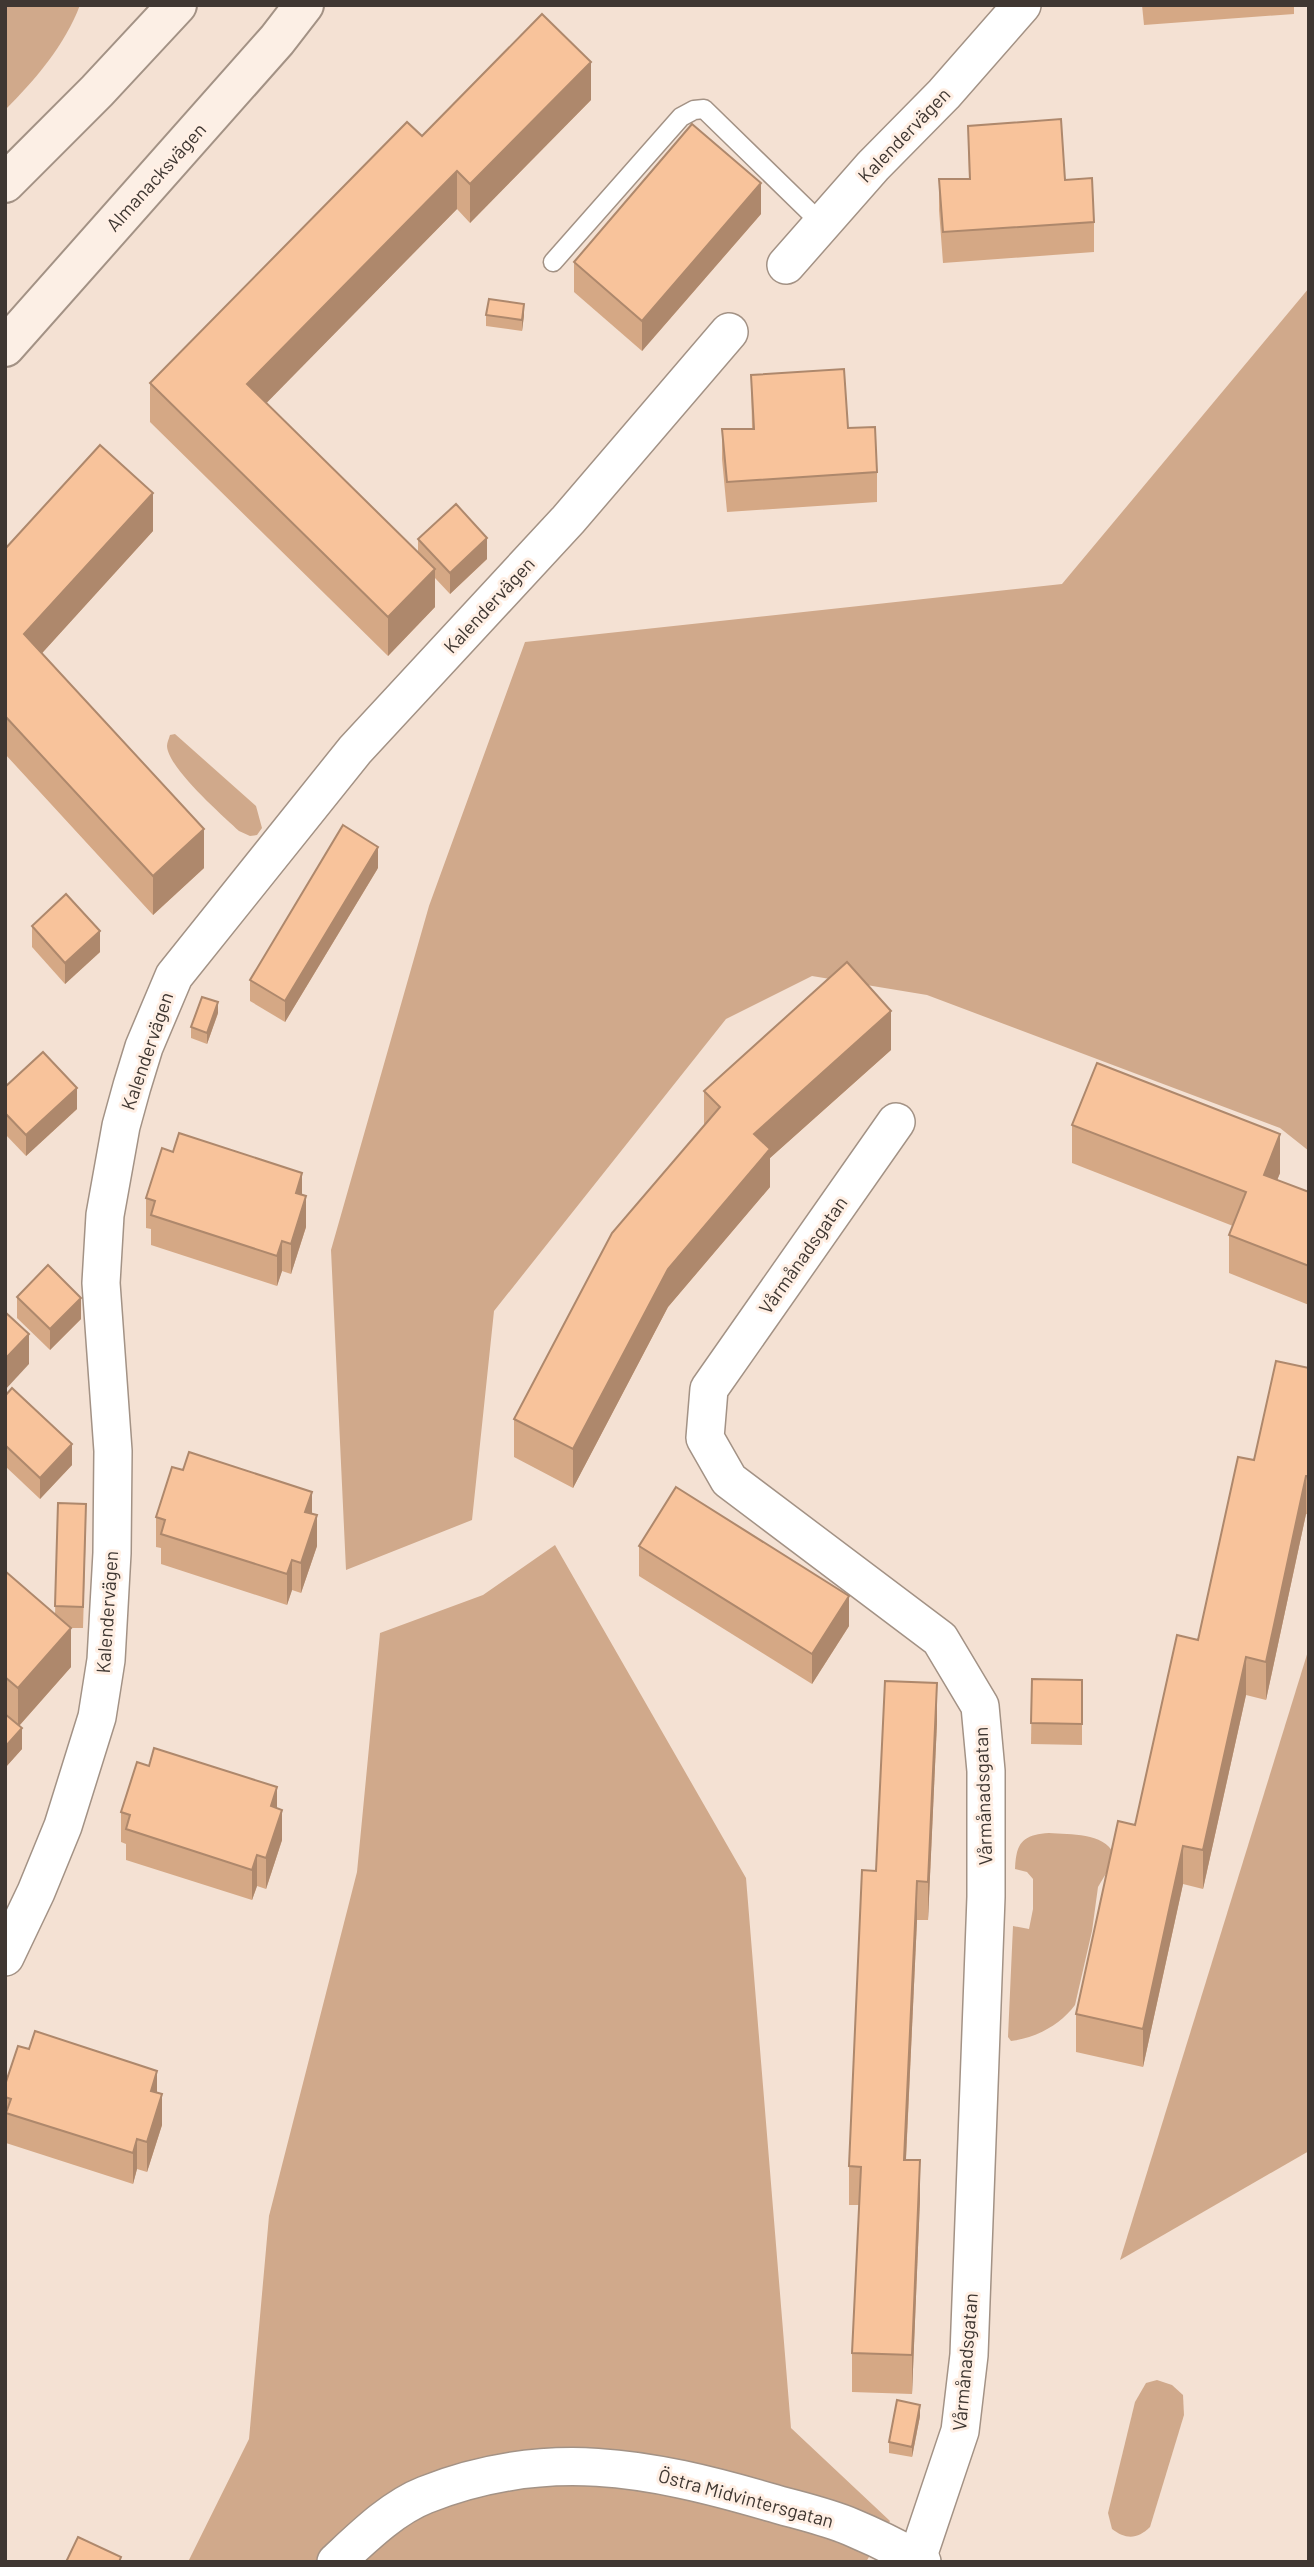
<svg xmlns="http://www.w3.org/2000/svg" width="1314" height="2567" viewBox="0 0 1314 2567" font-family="Barlow,sans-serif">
	<rect width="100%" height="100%" fill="#f4e1d3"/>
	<g fill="#d0a98b">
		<path d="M5 5H80C65 45 35 80 5 110Z"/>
		<path d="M1309 288V1151L1280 1128 927 995 812 976 726 1019 494 1311 472 1520 346 1570 331 1250 429 906 525 642 1062 584Z"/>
		<path d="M175 734 256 806 262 828 257 835 250 836 239 831C222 815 168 768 167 746 167 742 169 739 170 735Z"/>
		<path d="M555 1545 746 1878 791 2428 890 2521 866 2562H188L249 2439 269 2216 357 1872 380 1633 483 1595Z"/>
		<path d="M1309 1648V2151L1120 2260Z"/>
		<path d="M1049 1833C1071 1835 1103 1832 1114 1854L1111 1865 1098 1887 1092 1931 1075 2005C1060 2025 1036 2038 1011 2041L1008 2037 1013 1926 1029 1929 1033 1909V1879L1027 1872 1015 1869C1016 1842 1023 1835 1049 1833Z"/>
		<path d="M1157 2380 1172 2385 1183 2395 1184 2415 1150 2527C1138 2539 1126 2540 1112 2529L1108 2513 1135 2402 1146 2383Z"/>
	</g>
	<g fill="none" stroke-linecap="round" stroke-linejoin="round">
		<g stroke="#a39285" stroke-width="21">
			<path id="service" d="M553 262 681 117 694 110 704 109 821 223"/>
		</g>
		<g stroke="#a39285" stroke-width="40">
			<g id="minor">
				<path d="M786 265 873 166 944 94 1022 5"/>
				<path d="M896 1122 709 1389 705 1438 729 1480 940 1639 980 1706 986 1771V1897L969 2355 960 2431 917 2559"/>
				<path d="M5 1957 36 1892 63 1826 97 1717 106 1660 112 1553 113 1451 101 1283 105 1215 121 1126 132 1086 144 1047 174 976 355 750 568 520 729 332"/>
				<path d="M336 2562C362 2538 392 2508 425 2495 546 2447 649 2467 769 2502 796 2510 825 2516 851 2527 875 2537 899 2549 922 2562"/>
			</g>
		</g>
		<g stroke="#a39285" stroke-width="42">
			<g id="secondary">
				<path d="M5 183 97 91 177 5"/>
				<path d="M5 347 277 40 304 5"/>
			</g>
		</g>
		<use href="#service" stroke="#fff" stroke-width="18"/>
		<use href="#minor" stroke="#fff" stroke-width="37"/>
		<use href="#secondary" stroke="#fcefe5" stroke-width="38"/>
	</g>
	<g fill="#d5a885">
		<path d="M1142 5H1294V14L1144 25Z"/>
		<path d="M591 100 470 223 457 209 266 403 418 552V539L487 559 450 594 435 578V607L388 656 150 422V383L422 136Z"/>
		<path d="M968 126 1065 180 1094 222V252L943 263 939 210V179H969Z"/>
		<path d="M761 214 642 351 574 292V262Z"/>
		<path d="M486 315H524L522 331 486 326Z"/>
		<path d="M751 375 848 428 877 472V502L727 512 722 459V429H752Z"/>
		<path d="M153 531 42 653 204 868 153 915 5 754V549Z"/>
		<path d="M378 868 285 1022 250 1001V980Z"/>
		<path d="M32 926 100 952 65 984 32 947Z"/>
		<path d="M218 1013 207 1044 191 1038V1027Z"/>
		<path d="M891 1050 770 1158V1187L668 1307 573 1488 514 1457V1419L704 1125V1091Z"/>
		<path d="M5 1087 77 1109 26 1156 5 1134Z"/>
		<path d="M1072 1125 1280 1173 1277 1180 1309 1192V1305L1229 1273V1235L1233 1226 1072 1163Z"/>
		<path d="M302 1195 306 1227 291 1274 282 1271 277 1286 151 1245V1229L146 1228V1198Z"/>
		<path d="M17 1297 81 1319 50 1350 17 1318Z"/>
		<path d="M1309 1368V1515L1306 1514 1266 1700 1246 1695 1203 1889 1183 1884 1143 2067 1076 2052V2014L1135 1825 1198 1640 1254 1460Z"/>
		<path d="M5 1396 72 1465 40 1499 5 1466Z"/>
		<path d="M58 1503 86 1525 83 1628H70L71 1667 19 1726 22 1749 5 1768V1571L55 1615Z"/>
		<path d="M312 1514 317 1546 301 1593 292 1590 287 1605 161 1564V1548L156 1547V1517Z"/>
		<path d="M639 1546 849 1626 812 1684 639 1576Z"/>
		<path d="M1032 1679 1082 1680V1745L1031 1744Z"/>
		<path d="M937 1722 928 1920H917L906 2160 920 2199 912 2394 852 2392V2353L859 2205H849V2166L876 1871Z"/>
		<path d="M277 1808 282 1840 266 1889 257 1886 252 1900 126 1860V1844L121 1842V1812Z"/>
		<path d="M5 2085 157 2093 162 2125 147 2172 137 2169 133 2184 6 2143Z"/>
		<path d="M920 2416 912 2457 889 2453V2442Z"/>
	</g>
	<g fill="#ae886c">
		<path d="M591 62V100L470 223V184Z"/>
		<path d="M457 171V209L247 423V384Z"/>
		<path d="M761 183V214L642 351V321Z"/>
		<path d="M524 304V315L522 331V320Z"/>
		<path d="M153 493V531L24 673V634Z"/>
		<path d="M487 538V559L450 594V573Z"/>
		<path d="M435 569V607L388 656V617Z"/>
		<path d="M204 829V868L153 915V876Z"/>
		<path d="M378 847V868L285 1022V1001Z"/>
		<path d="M100 931V952L65 984V963Z"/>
		<path d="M218 1002V1013L207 1044V1033Z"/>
		<path d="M891 1011V1050L770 1158V1187L668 1307 573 1488V1449L668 1269 754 1134Z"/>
		<path d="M77 1088V1109L26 1156V1135Z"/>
		<path d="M1280 1134V1173L1264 1213V1175Z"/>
		<path d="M302 1173V1203L296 1193Z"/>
		<path d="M306 1196V1227L291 1274V1244Z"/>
		<path d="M282 1241V1271L277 1286V1256Z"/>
		<path d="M81 1298V1319L50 1350V1329Z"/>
		<path d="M29 1334V1364L5 1390V1359Z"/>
		<path d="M72 1444V1465L40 1499V1478Z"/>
		<path d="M1306 1476V1514L1266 1700V1662Z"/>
		<path d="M312 1492V1522L305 1512Z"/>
		<path d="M317 1515V1546L301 1593V1563Z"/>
		<path d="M292 1560V1590L287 1605V1574Z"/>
		<path d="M849 1596V1626L812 1684V1654Z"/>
		<path d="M71 1628V1667L18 1727V1688Z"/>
		<path d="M1246 1657V1695L1203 1889V1850Z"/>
		<path d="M937 1683V1722L928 1920V1882Z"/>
		<path d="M22 1728V1749L5 1768V1747Z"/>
		<path d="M277 1787V1817L271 1806Z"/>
		<path d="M282 1810V1840L266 1889V1858Z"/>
		<path d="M1183 1846V1884L1143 2067V2029Z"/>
		<path d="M257 1855V1886L252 1900V1870Z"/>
		<path d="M917 1881V1920L904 2199V2160Z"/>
		<path d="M157 2071V2101L151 2091Z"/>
		<path d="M162 2094V2125L147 2172V2142Z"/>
		<path d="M137 2139V2169L133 2184V2153Z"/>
		<path d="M920 2160V2199L912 2394V2355Z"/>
		<path d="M920 2405V2416L912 2457V2447Z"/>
	</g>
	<g fill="#f8c39b" stroke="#ae886c" stroke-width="2">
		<path d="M542 14 591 62 470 184 457 171 247 384 435 569 388 617 150 383 407 122 422 136Z"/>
		<path d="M1061 119 1065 180 1092 178 1094 222 943 232 939 179H970L968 126Z"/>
		<path d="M692 124 761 183 642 321 574 262Z"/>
		<path d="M489 299 524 304 522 320 486 315Z"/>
		<path d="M844 369 848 428 875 427 877 472 727 482 722 429H754L751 375Z"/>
		<path d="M100 445 153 493 24 634 204 829 153 876 5 716V549Z"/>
		<path d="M456 504 487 538 450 573 418 539Z"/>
		<path d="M343 825 378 847 285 1001 250 980Z"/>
		<path d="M66 894 100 931 65 963 32 926Z"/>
		<path d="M847 962 891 1011 754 1134 770 1149 668 1269 573 1449 514 1419 612 1233 720 1107 704 1091Z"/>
		<path d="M202 997 218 1002 207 1033 191 1027Z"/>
		<path d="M43 1052 77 1088 26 1135 5 1113V1087Z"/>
		<path d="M1097 1063 1280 1134 1264 1175 1309 1192V1266L1229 1235 1246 1192 1072 1125Z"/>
		<path d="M179 1133 302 1173 296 1193 306 1196 291 1244 282 1241 277 1256 151 1215 155 1201 146 1198 162 1148 173 1152Z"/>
		<path d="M48 1265 81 1298 50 1329 17 1297Z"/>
		<path d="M5 1312 29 1334 5 1359Z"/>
		<path d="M1276 1361 1309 1368V1476H1306L1266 1662 1246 1657 1203 1850 1183 1846 1143 2029 1076 2014 1118 1821 1135 1825 1177 1635 1198 1640 1238 1457 1254 1460Z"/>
		<path d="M12 1388 72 1444 40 1478 5 1445V1396Z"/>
		<path d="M189 1452 312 1492 305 1512 317 1515 301 1563 292 1560 287 1574 161 1534 165 1520 156 1517 172 1467 183 1470Z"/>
		<path d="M676 1487 849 1596 812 1654 639 1546Z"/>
		<path d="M58 1503 86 1504 83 1607 55 1606Z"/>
		<path d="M5 1571 71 1628 18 1688 5 1677Z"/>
		<path d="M1032 1679 1082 1680V1724L1031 1723Z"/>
		<path d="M885 1681 937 1683 928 1882 917 1881 904 2160H920L912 2355 852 2353 861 2167 849 2166 862 1870 876 1871Z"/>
		<path d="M5 1714 22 1728 5 1747Z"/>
		<path d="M154 1748 277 1787 271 1806 282 1810 266 1858 257 1855 252 1870 126 1829 130 1815 121 1812 137 1762 149 1766Z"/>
		<path d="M35 2031 157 2071 151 2091 162 2094 147 2142 137 2139 133 2153 6 2113 11 2099 5 2097V2085L18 2046 29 2049Z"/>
		<path d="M897 2400 920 2405 912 2447 889 2442Z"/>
		<path d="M78 2537 121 2557 119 2562H66Z"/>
	</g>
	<g text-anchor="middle" stroke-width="6" stroke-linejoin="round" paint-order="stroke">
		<g font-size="19" fill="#3f3732" stroke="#ffefe4">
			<text transform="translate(904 135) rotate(-46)" y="7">Kalendervägen</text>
			<text transform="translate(156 177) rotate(-48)" y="7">Almanacksvägen</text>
			<text transform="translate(489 605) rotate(-47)" y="7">Kalendervägen</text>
			<text transform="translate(147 1051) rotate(-71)" y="7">Kalendervägen</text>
			<text transform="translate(803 1255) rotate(-55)" y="7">Vårmånadsgatan</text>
			<text transform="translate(107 1612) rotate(-86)" y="7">Kalendervägen</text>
			<text transform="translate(983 1796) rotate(-92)" y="7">Vårmånadsgatan</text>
			<text transform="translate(965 2362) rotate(-85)" y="7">Vårmånadsgatan</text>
			<text transform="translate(746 2498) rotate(15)" y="7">Östra Midvintersgatan</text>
		</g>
	</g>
	<rect width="1314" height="2567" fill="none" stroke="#3f3732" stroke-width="14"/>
</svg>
